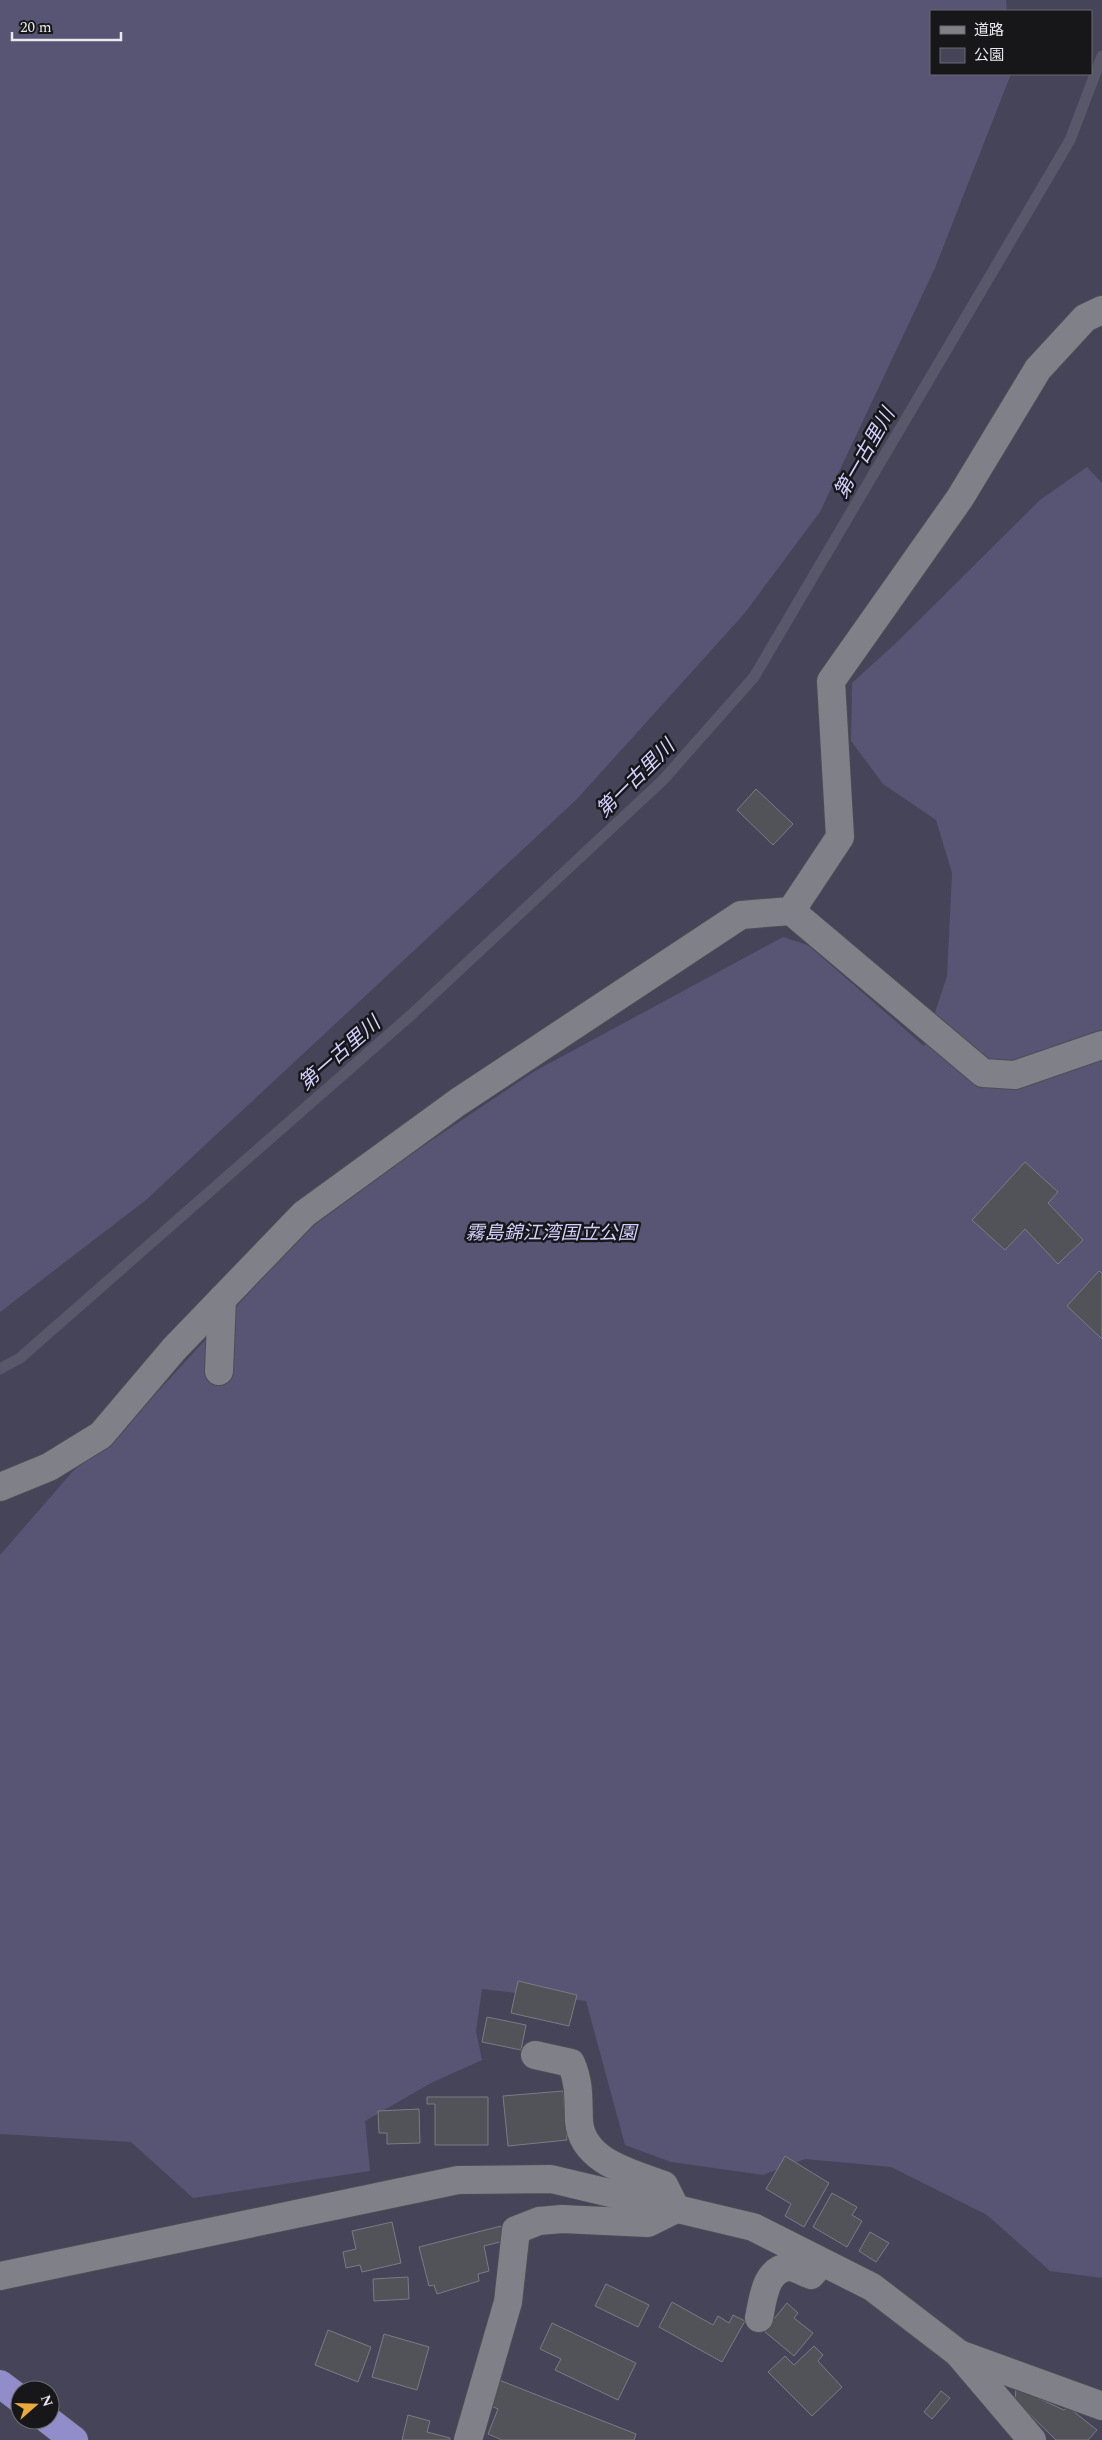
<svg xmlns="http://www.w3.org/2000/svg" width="1102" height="2440" viewBox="0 0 1102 2440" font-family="Spectral,'Noto Sans JP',serif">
	<rect width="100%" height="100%" fill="#2e2e35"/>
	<path fill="#454459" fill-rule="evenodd" d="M0 0H1102V2440H0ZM931 11H1091V74H931ZM20 2390H50V2420H20Z"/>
	<g fill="#575573">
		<path d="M0 0H1006L1007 11H931V74H1011L935 268 820 512 744 614 577 799 146 1200 0 1312Z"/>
		<path d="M1087 467 1102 483V2278L1050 2271 987 2215 891 2167 805 2159 763 2175 671 2162 625 2145 586 2001 482 1989 476 2031 482 2060 431 2083 365 2121 370 2171 193 2198 131 2142 0 2134V1555L74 1470 116 1437 320 1215 535 1071 783 937 808 945 924 1046 947 976 952 873 936 820 883 784 851 741 852 683 897 642 1040 500Z"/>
	</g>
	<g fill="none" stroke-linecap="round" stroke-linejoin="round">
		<path stroke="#59576a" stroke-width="11" d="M0 1369 20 1358 411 1015 663 780 754 677 1070 140 1102 56"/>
	</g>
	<g fill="#525259" stroke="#7c7b84">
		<path d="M756 789 793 824 773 845 737 810Z"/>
		<path d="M1025 1162 1058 1192 1048 1203 1083 1240 1058 1264 1025 1229 1005 1250 972 1220Z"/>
		<path d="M1099 1271 1102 1273V1339L1067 1306Z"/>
		<path d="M518 1981 577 1995 569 2026 511 2013Z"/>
		<path d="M487 2017 526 2025 521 2050 482 2042Z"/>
		<path d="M563 2091 567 2140 508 2146 503 2096Z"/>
		<path d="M427 2097H488V2145H435V2104H427Z"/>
		<path d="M419 2109 420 2143 387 2144V2133H379L378 2111Z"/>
		<path d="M785 2156 829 2183 804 2227 785 2216 791 2204 766 2189Z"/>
		<path d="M832 2193 857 2207 852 2215 862 2221 847 2247 813 2227Z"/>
		<path d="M392 2222 401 2263 362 2272 360 2265 346 2268 343 2252 356 2249 352 2231Z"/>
		<path d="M501 2226 504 2241 484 2246 489 2271 478 2274 479 2281 437 2294 434 2285 429 2286 419 2247Z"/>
		<path d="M870 2232 889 2243 876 2262 859 2251Z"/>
		<path d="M408 2277 409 2299 374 2301 373 2279Z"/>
		<path d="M606 2284 649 2305 638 2327 595 2306Z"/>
		<path d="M672 2302 713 2325 718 2316 729 2323 733 2315 745 2321 722 2362 659 2327Z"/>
		<path d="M787 2303 798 2313 794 2318 813 2333 794 2356 764 2331Z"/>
		<path d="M552 2323 636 2363 618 2400 555 2370 561 2359 540 2349Z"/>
		<path d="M328 2330 371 2347 358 2382 315 2365Z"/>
		<path d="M384 2334 429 2347 417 2390 372 2377Z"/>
		<path d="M814 2346 823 2355 818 2361 842 2387 812 2416 768 2372 785 2356 794 2365Z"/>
		<path d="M499 2380 636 2434 634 2440H502L488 2434 498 2409 489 2405Z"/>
		<path d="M1016 2388 1064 2410 1068 2407 1097 2430 1088 2440H1056L1015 2400Z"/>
		<path d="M941 2391 950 2398 932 2419 924 2412Z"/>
		<path d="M408 2415 430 2421 427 2432 450 2438V2440H402Z"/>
	</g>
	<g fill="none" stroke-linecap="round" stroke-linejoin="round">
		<g stroke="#4d4d53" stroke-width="30">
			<g id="minor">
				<path d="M791 911 840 837 831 681 960 498 1038 369 1085 318 1102 310"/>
				<path d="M219 1371 222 1299"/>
				<path d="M0 1487 49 1467 101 1435 174 1349 304 1214 458 1102 741 915 791 911 983 1073 1015 1075 1102 1045"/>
				<path d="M0 2276 458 2180 551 2179 753 2227 872 2287 958 2353 1032 2440"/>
				<path d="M759 2318C763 2299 765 2269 789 2267 795 2267 805 2273 811 2275L820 2265"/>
				<path d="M959 2354 1102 2406"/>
				<path d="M468 2440 508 2302 516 2230 539 2221 562 2219 648 2223 676 2209 664 2185C632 2173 582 2162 579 2121 578 2099 580 2084 571 2063L535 2055"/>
			</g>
		</g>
		<g stroke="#4d4d53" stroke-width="30">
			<g id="highway">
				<path d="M0 2384 20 2399"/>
				<path d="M48 2420 74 2440"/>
			</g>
		</g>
		<use href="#minor" stroke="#808089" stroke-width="28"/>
		<use href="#highway" stroke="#918cca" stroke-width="28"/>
	</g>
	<g text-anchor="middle" stroke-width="5" stroke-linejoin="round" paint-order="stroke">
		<g font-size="19" font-style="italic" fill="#d2d0fe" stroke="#17171a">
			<text x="551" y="1239">霧島錦江湾国立公園</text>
		</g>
		<g font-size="20" font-style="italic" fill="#d3d1ff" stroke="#17171a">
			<text transform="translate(864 453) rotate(-60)" y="7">第一古里川</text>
			<text transform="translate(635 778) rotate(-45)" y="7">第一古里川</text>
			<text transform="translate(339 1053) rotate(-41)" y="7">第一古里川</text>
		</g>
	</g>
	<rect x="930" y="10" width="162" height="65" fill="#17171a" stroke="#6b6b6e"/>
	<rect x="940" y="26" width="25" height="8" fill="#808089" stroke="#6b6b6e"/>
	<text x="974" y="35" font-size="15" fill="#e8e8ed">道路</text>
	<rect x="940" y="48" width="25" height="15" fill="#454459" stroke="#6b6b6e"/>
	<text x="974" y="60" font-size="15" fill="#e8e8ed">公園</text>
	<g transform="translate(35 2405) rotate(70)"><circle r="24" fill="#17171a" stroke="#6b6b6e"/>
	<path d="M0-4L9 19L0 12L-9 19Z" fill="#eaaa39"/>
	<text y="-8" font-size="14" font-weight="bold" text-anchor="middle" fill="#e8e8ed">N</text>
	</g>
	<path d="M12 32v8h109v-8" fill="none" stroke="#e8e8ed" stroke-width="2.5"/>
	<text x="20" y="32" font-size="15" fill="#e8e8ed" stroke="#17171a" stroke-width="4" paint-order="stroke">20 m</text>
</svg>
